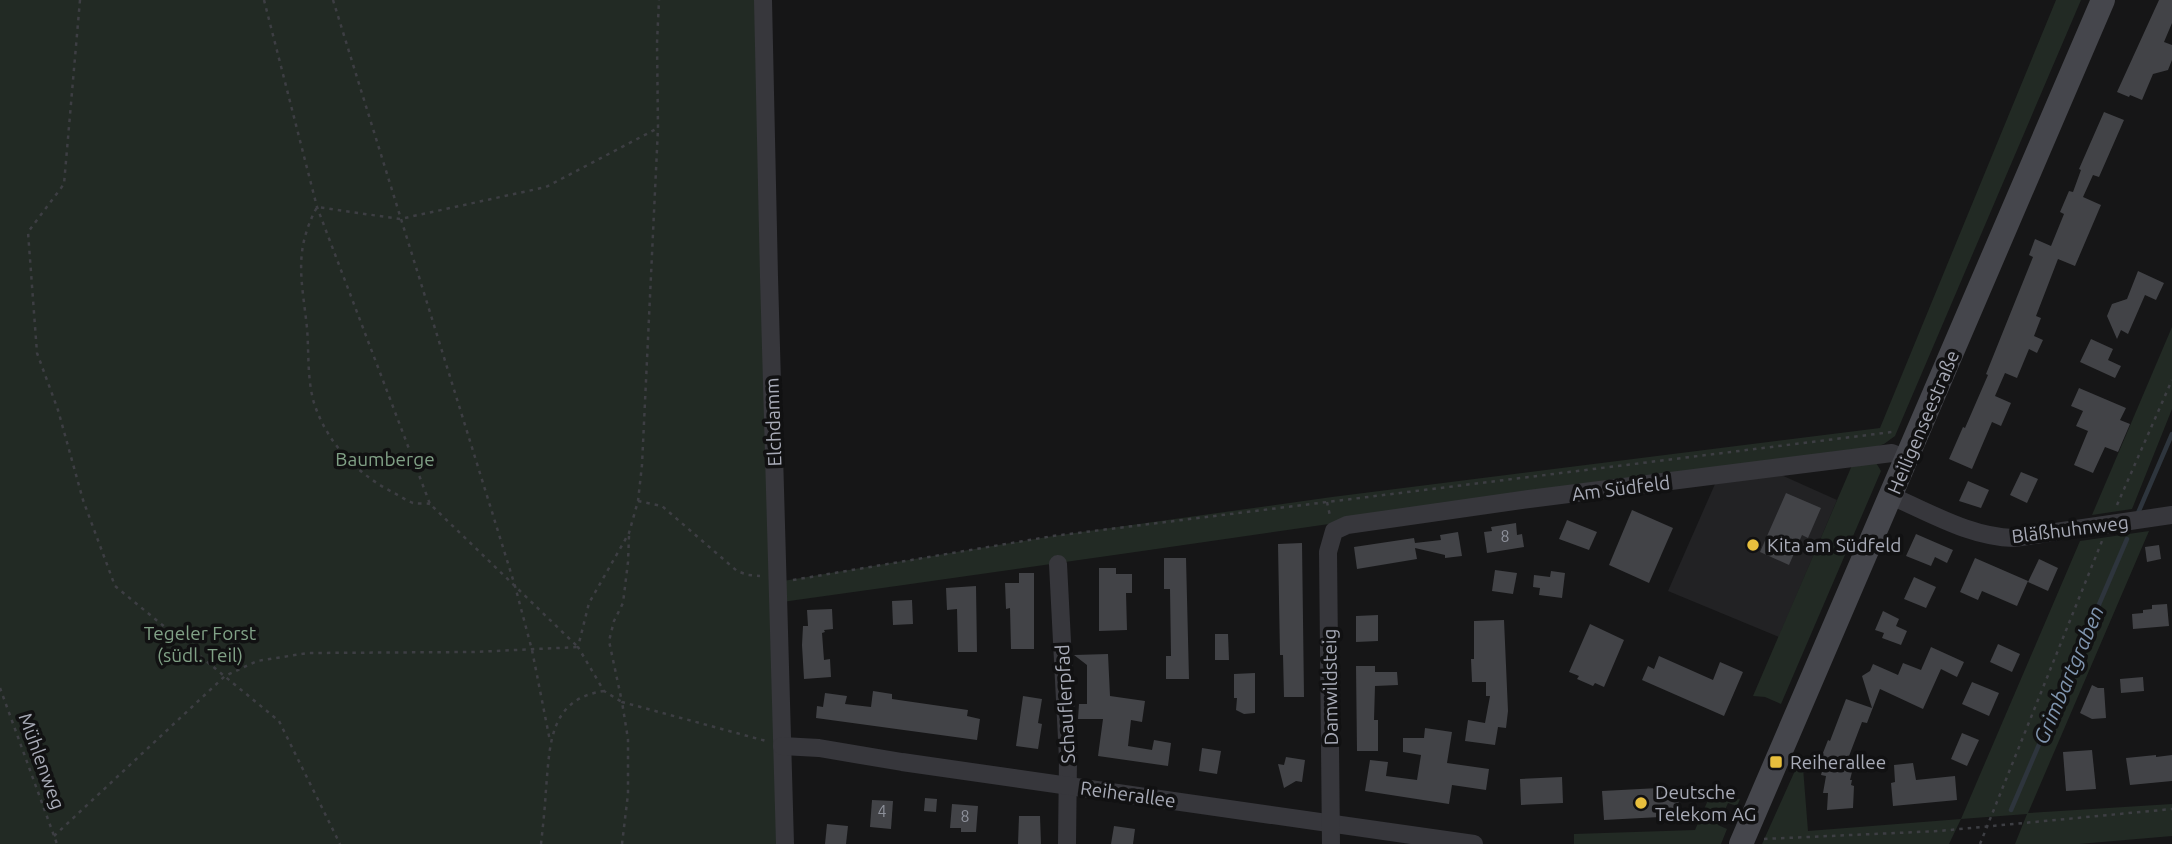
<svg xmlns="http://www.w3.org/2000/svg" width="2172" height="844" viewBox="0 0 2172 844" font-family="Ubuntu,sans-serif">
	<rect width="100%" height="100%" fill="#161617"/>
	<path fill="#222224" d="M1779 474 1837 500 1779 637 1668 591 1715 484Z"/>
	<g fill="#222a24">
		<path d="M0 0H759L778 844H0Z"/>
		<path d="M2056 0H2081L1895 436 1884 444 1870 449C1507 496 1145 552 782 602L783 581 1053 536 1332 497 1880 428Z"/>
		<path d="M2172 327V409L2132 509 2092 515Z"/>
		<path d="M1875 461 1881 471 1781 704 1765 697 1753 696 1853 463Z"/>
		<path d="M2149 531 2028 813 2172 804V836L2079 844H2015L2027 814 1961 819 1949 844H1762L1802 755 1808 831 1961 819 2080 541Z"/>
		<path d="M1740 799 1737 806 1728 803 1718 825 1727 829 1721 844H1574V834L1695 830 1708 800Z"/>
	</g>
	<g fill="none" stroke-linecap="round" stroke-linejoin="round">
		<g stroke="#2e353d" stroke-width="4.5">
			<path d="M2138 513 2172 434"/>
			<path d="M2011 810 2127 539"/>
		</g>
	</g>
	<g fill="#424347">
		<path d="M2159 0H2172V23L2164 42 2172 45V60L2168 70 2153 74 2142 100 2130 95 2129 97 2117 92Z"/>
		<path d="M2104 112 2124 120 2099 177 2093 175 2083 197 2101 205 2075 266 2058 259 2036 316 2041 318 2034 336 2043 340 2037 353 2029 349 2017 378 2005 373 1995 396 2011 403 2001 426 1992 422 1972 469 1949 459 1963 427 1965 428 1988 375 1986 374 2033 257 2029 255 2035 239 2051 246 2064 214 2060 212 2069 191 2073 192 2081 170 2079 169Z"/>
		<path d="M2138 271 2164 283 2156 300 2145 295 2128 334 2121 330 2117 339 2107 316 2112 304 2127 299Z"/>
		<path d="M2091 339 2113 349 2108 360 2121 366 2115 378 2080 362Z"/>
		<path d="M2079 388 2126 408 2120 420 2130 424 2118 452 2105 447 2093 473 2074 465 2088 431 2076 426 2083 411 2071 406Z"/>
		<path d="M2021 472 2038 479 2027 503 2010 495Z"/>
		<path d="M1968 481 1989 490 1981 508 1959 501Z"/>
		<path d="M1786 493 1821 508 1808 538 1802 535 1789 565 1760 552Z"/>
		<path d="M1632 510 1673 528 1649 583 1609 565Z"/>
		<path d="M1567 520 1597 532 1589 550 1559 539Z"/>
		<path d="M1516 523 1517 535 1522 534 1524 547 1487 553 1484 532 1492 531 1491 527Z"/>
		<path d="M1458 532 1462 556 1445 558V555L1415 548 1417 559 1357 569 1354 547 1414 538 1415 543 1441 540 1440 535Z"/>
		<path d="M1916 534 1953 550 1947 563 1935 557 1931 566 1906 556Z"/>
		<path d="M1302 543 1304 697H1284L1283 655H1280L1278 544Z"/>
		<path d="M2159 545 2161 559 2147 562 2145 547Z"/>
		<path d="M1164 558H1186L1189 679H1166V656H1171L1170 589H1164Z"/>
		<path d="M1975 558 2028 581 2017 606 1982 591 1978 600 1960 592Z"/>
		<path d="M2039 559 2058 568 2048 591 2028 582Z"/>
		<path d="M1099 568H1116V574H1132V593H1126L1127 630 1099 631Z"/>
		<path d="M1495 570 1517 573 1513 594 1492 591Z"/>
		<path d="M1551 571 1565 573 1562 598 1539 595 1540 588 1533 587 1534 575 1550 577Z"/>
		<path d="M1019 573H1034V649H1011L1010 608 1006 609 1005 583H1019Z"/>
		<path d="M1914 577 1936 587 1926 608 1904 599Z"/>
		<path d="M976 586 977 652H958L957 609 947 610 946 588Z"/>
		<path d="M912 600 913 624 893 625 892 601Z"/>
		<path d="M2167 604 2169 626 2133 629 2132 614 2143 613V610L2152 609V605Z"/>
		<path d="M832 609 833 629 824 630 825 632 822 633 824 660 830 659 831 677 804 679 802 645 803 626H808L807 610Z"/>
		<path d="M1883 611 1899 619 1896 626 1907 631 1901 645 1882 638 1884 633 1875 630Z"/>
		<path d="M1378 615V641L1356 642V616Z"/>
		<path d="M1504 620 1508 711 1506 728 1498 727 1495 745 1465 741 1468 720 1485 723 1490 696H1486V682H1472L1471 659H1474V621Z"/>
		<path d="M1590 624 1624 640 1604 687 1595 683 1593 686 1577 679 1579 676 1569 672Z"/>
		<path d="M1215 634H1228L1229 660H1215Z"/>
		<path d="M1998 644 2020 654 2012 672 1990 662Z"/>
		<path d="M1931 647 1964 662 1957 677 1941 669 1923 709 1880 689 1867 723 1862 722 1849 756 1852 758 1849 766H1851L1849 771 1852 772 1850 780H1852L1851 785 1854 786 1853 808 1827 810 1828 793H1823L1826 776 1821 775 1825 759 1821 758 1828 740 1830 741 1846 699 1872 708 1862 676 1870 671 1873 664 1898 675 1903 663 1921 670Z"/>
		<path d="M1108 654 1110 696 1145 701 1142 722 1131 720 1128 746 1152 750 1154 740 1171 743 1168 766 1098 756 1103 719H1078L1079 704H1087V665L1074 655Z"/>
		<path d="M1659 656 1713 680 1720 662 1743 672 1724 716 1642 680 1648 666 1654 669Z"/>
		<path d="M1356 666H1375V672H1397L1398 685 1375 686 1374 720H1378V751H1357Z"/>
		<path d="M1255 673V713L1244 714 1236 710 1237 698H1234V674Z"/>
		<path d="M2143 677 2144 691 2121 693 2120 679Z"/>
		<path d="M1972 682 1999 693 1989 716 1962 704Z"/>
		<path d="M2092 685 2098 688H2104L2106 718 2092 719 2080 713Z"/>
		<path d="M873 691 892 694V699L968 710 967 716 980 719 977 740 816 718 817 706 823 707 825 693 847 696 845 704 871 707Z"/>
		<path d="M1023 696 1042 699 1038 723 1042 724 1038 749 1016 746Z"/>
		<path d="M1425 728 1452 732 1447 763 1489 769 1486 790 1452 785 1449 804 1365 791 1370 760 1388 762 1386 776 1417 780 1421 755 1403 752V738H1424Z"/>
		<path d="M1962 733 1979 740 1967 766 1951 759Z"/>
		<path d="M1202 748 1221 751 1217 774 1199 771Z"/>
		<path d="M2092 750 2096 789 2066 791 2063 752Z"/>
		<path d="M2156 755V757L2172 755V781L2130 785 2126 758Z"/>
		<path d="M1286 757 1305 760 1302 782 1296 781 1284 788 1278 764 1284 765Z"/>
		<path d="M1913 763 1916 780 1955 776 1957 800 1893 806 1891 783 1895 782 1894 765Z"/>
		<path d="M1562 777 1563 803 1521 805 1520 779Z"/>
		<path d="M1678 787 1679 816 1604 820 1602 791Z"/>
		<path d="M925 798 937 799 936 812 924 811Z"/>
		<path d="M872 800 893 801 891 829 870 827Z"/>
		<path d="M952 804 978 806 976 832H961V828H950Z"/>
		<path d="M1019 816H1040L1041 844H1018Z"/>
		<path d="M827 824 848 826 846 844H825Z"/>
		<path d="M1114 826 1135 829 1133 844H1111Z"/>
	</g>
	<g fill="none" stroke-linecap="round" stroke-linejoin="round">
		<g stroke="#3d3e43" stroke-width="2.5" stroke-dasharray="3.5 5" stroke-linecap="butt">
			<path d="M80 0 64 184 28 232 37 353 58 410 83 500 115 586 279 721 340 844"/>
			<path d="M264 0 317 207 430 504 578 647"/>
			<path d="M333 0 515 586 532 650 550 741"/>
			<path d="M638 501 662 506 737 571 748 575 760 576"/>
			<path d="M1327 502 1330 516"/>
			<path d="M430 504C425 503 418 504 413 503 407 501 400 496 394 493 357 474 327 443 314 403 307 379 309 352 307 328 302 280 293 252 317 207L400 219 546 187 658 128"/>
			<path d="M2117 505 2172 380"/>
			<path d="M629 536 628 562 623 603 614 621 609 641 622 702 766 741"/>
			<path d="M793 580 1053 536 1892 432 1896 433"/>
			<path d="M0 688 57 844"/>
			<path d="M54 836 225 676 257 661 308 653 474 652 578 647"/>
			<path d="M1764 839 1939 831 2172 809"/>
			<path d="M541 844C543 826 545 807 546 789 550 744 549 699 604 691"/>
			<path d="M622 844 628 794V739L622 702 604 691 578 647 589 603 629 533 638 501 642 465 658 128 657 43 659 0"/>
			<path d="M1980 844 2102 541"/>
		</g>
		<g stroke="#37373c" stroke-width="18">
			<path d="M763 0 769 277 785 844"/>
			<path d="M1891 496C1931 513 1970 537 2014 538L2172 515"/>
			<path d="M1058 564 1068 758 1067 844"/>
			<path d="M782 746 819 748 902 762 1474 844"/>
			<path d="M1331 844 1328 552 1334 531 1347 525 1529 499 1892 453 1907 459"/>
		</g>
		<path stroke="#45464c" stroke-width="24" d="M1741 844 2103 0"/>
	</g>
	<g fill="#e8bf3d" stroke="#111112" stroke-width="2.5">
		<circle cx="1753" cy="545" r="7"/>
		<rect x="1769" y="755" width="14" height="14" rx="3.5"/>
		<circle cx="1641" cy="803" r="7"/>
	</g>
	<g text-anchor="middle" stroke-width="7" stroke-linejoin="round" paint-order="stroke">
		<g font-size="16" fill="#8e919b">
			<text x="1505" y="542">8</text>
			<text x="882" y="817">4</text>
			<text x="965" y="822">8</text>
		</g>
		<g font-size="19" fill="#a8abb7" stroke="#111112">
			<text transform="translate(773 422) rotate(-92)" y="7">Elchdamm</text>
			<text transform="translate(1923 422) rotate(-67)" y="7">Heiligenseestraße</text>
			<text transform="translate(1621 488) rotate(-7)" y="7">Am Südfeld</text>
			<text transform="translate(2070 529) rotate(-7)" y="7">Bläßhuhnweg</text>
			<text transform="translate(1330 687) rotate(-91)" y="7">Damwildsteig</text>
			<text transform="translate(1065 704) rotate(-93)" y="7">Schauflerpfad</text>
			<text transform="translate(42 761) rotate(70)" y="7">Mühlenweg</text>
			<text transform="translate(1128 794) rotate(8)" y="7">Reiherallee</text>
		</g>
		<g font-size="19" fill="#80a186" stroke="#111112">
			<text x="385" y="466">Baumberge</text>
			<text x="200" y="640">Tegeler Forst<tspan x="200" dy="22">(südl. Teil)</tspan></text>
		</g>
		<g font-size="19" fill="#a8abb7" stroke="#111112" text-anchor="start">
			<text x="1767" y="552">Kita am Südfeld</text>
			<text x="1790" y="769">Reiherallee</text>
			<text x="1655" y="799">Deutsche<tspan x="1655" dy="22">Telekom AG</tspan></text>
		</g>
		<g font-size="21" font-style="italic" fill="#8196b0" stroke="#111112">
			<text transform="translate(2069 675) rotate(-67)" y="7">Grimbartgraben</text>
		</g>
	</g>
</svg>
